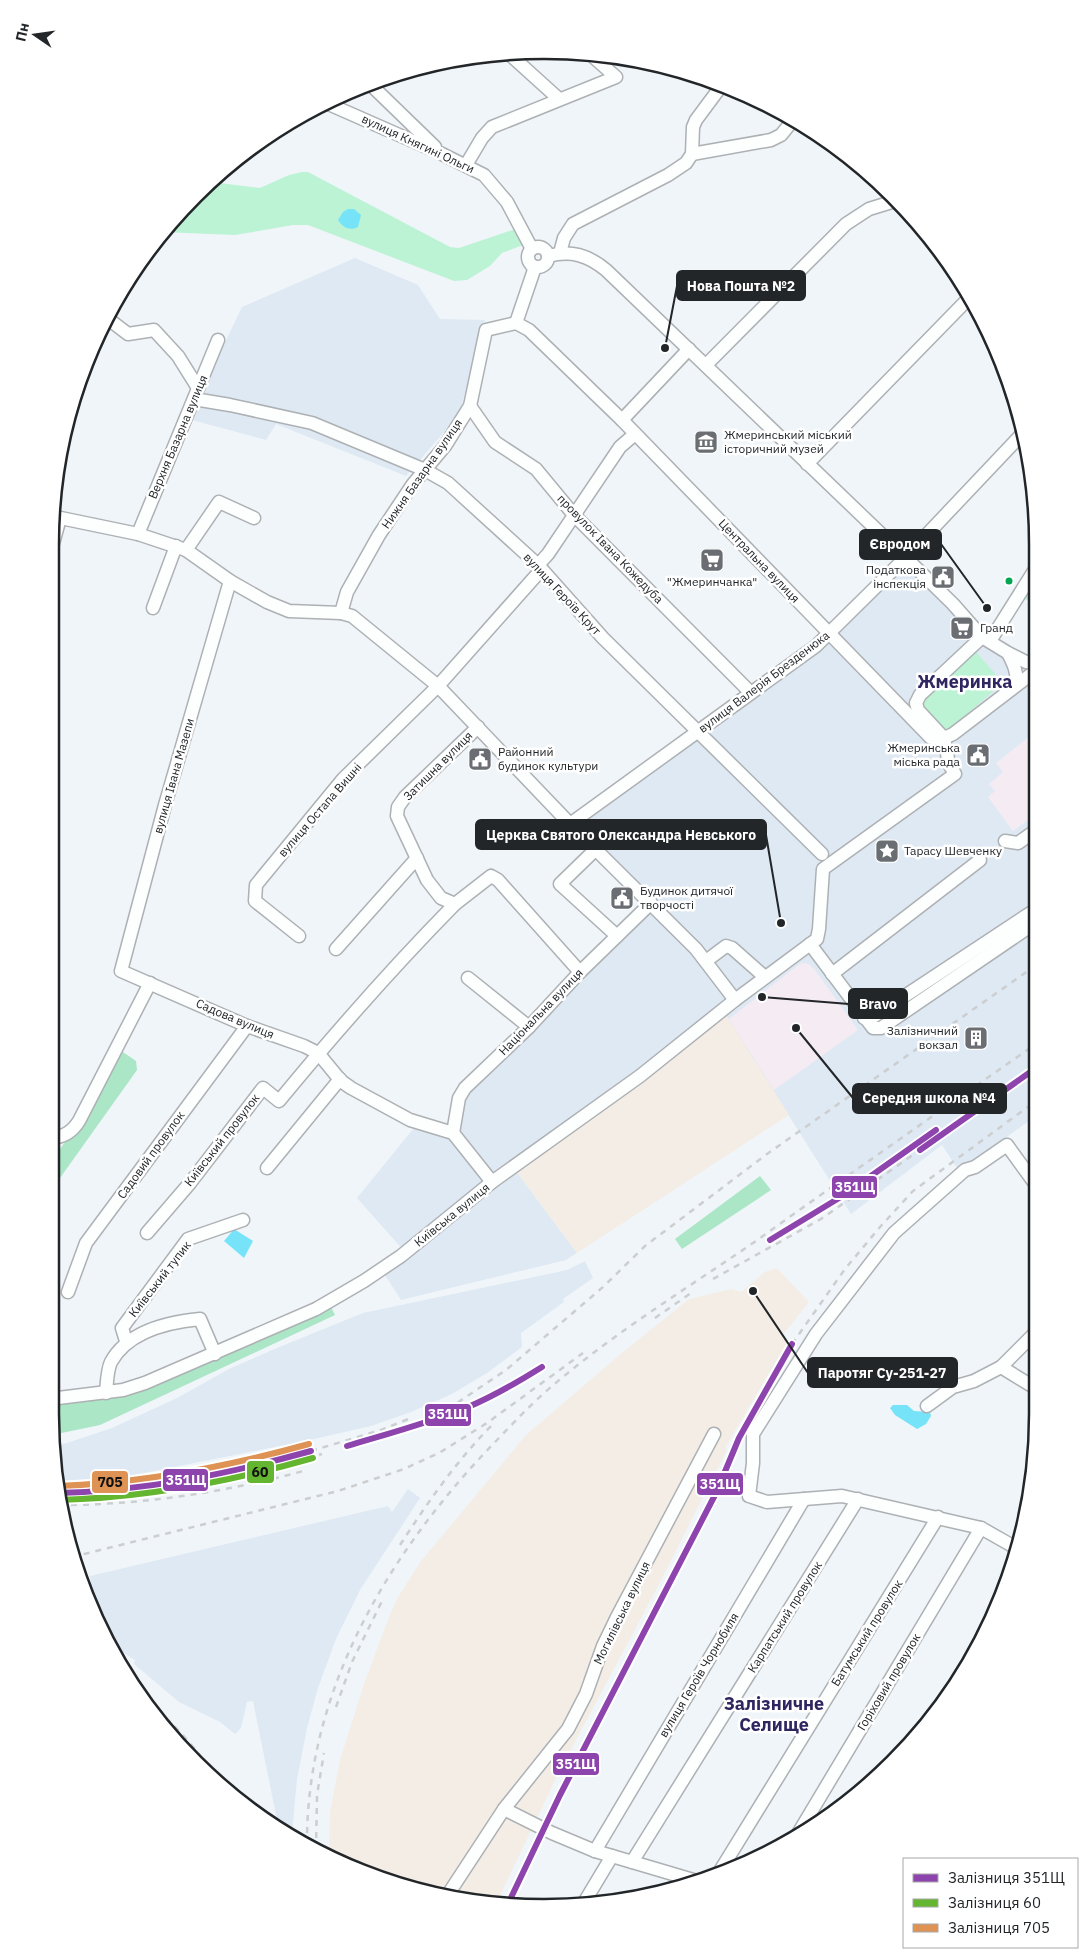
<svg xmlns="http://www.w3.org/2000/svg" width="1088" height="1958" viewBox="0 0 1088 1958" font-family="'IBM Plex Sans',sans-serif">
	<rect width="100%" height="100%" fill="#f0f5f9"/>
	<g fill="#dfe9f3">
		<path d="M355 258 418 285 440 319 485 320 459 415 406 476 276 424 266 440 192 420 206 382 242 307Z"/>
		<path d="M905 557 974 630 1034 663 1036 1116 959 1171 942 1145 851 1214 722 1010 513 1167 577 1253 566 1260 401 1300 381 1269 405 1252 357 1198 418 1123 453 1133 458 1104 651 903 570 824 816 646Z"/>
		<path d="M585 1261 593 1278 563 1299 564 1302 521 1333 522 1347 487 1373 452 1394 411 1412 371 1426 305 1441 124 1477 57 1481 53 1446 67 1443 112 1428 177 1398 229 1369 277 1348 363 1313 567 1270Z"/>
		<path d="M408 1489 420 1498 360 1590 336 1639 318 1688 307 1728 297 1779 292 1833 287 1834 279 1830 253 1701 247 1702 241 1728 235 1734 220 1722 179 1702 134 1664 135 1660 108 1643 92 1608 94 1607 90 1576 388 1506 392 1512Z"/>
	</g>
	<g fill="#f3ede5">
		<path d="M723 1010 789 1115 577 1253 513 1167Z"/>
		<path d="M777 1268 809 1302 782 1336 788 1341 725 1448 727 1450 655 1592 559 1772 496 1904 416 1891 355 1870 329 1856 330 1812 340 1760 364 1684 389 1617 398 1597 421 1561 526 1435 623 1352 689 1299 731 1289 741 1292 765 1272Z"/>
	</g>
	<g fill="#f5ebf3">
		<path d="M1035 732V815L1013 831 988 797 995 791 989 784 1003 772 996 763Z"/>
		<path d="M801 963 809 964 815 970 858 1030 774 1090 729 1019Z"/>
	</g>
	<g fill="#bcf3d4">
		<path d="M302 172H308L450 247 459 248 521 227 528 243 502 253 490 266 467 280 454 281 308 225H293L235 235 162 232 172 218 211 182 260 188 289 175Z"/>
		<path d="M1034 584V604L1025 599Z"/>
		<path d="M976 652 1003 683 946 732 920 702Z"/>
	</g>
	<g fill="#abe6c6">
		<path d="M117 1048 136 1061 137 1070 50 1192V1164L79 1121Z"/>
		<path d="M760 1176 771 1190 682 1249 675 1239Z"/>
		<path d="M329 1303 335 1315 100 1425 52 1435 50 1399 106 1393Z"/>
	</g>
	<g fill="#76e3f8">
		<path d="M348 209H354L361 215 358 227C350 231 343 228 338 220L343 212Z"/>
		<path d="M234 1229 253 1241 244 1258 224 1241Z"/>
		<path d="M893 1405H907L914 1411 930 1412 931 1416 926 1424 917 1429 895 1415 890 1408Z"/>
	</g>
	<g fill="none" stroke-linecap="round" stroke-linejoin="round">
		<g stroke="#adb1b4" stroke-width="15">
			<g id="minor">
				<path d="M507 52 559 99"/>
				<path d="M370 84 435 147"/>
				<path d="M324 102 440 153 484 175 507 202 532 249"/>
				<path d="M692 154 771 140 781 135 794 119"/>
				<path d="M466 165 482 138 492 127 616 77 590 54"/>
				<circle cx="538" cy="257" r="10"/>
				<path d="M560 253 564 238 573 224 668 175 686 163 692 154 693 127 696 120 722 85"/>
				<path d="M548 256C571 250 588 255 606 270L905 557 953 604 982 637 1008 653 1026 662 1034 663"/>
				<path d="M107 318 128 334 154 330 178 356 198 388"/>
				<path d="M516 323 535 267 532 266"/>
				<path d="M706 365 846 224 869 209 895 201"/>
				<path d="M194 399 230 405 312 423 425 470 448 483 538 565 603 638 822 854"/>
				<path d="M470 406 495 442 536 469 574 515 751 693"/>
				<path d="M622 420 689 349"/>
				<path d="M807 464 969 298"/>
				<path d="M51 516 138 534 186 550 230 581 267 602 289 611 341 613 352 616 438 686 570 824 696 949 735 1000"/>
				<path d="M138 534 218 340"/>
				<path d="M186 550 219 502 254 518"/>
				<path d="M51 551 60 518"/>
				<path d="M538 565 548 554 620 447 635 434"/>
				<path d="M230 581 165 805 121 971 247 1026 304 1046 318 1053 341 1081 351 1088 410 1120 453 1133 492 1182"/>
				<path d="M153 608 176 546"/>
				<path d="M341 613 347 592 379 535 413 484 445 446 470 406 486 330 516 323 529 330 622 420 931 738H944L953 734 1034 672"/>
				<path d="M990 641 1034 571"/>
				<path d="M1008 653C1013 663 1018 672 1016 685"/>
				<path d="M478 727 405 797 398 807 397 816 427 880 441 898 455 904 491 876 498 880 580 972"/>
				<path d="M570 824 816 646 899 564 1023 433"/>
				<path d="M1005 841 1018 843 1035 831"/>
				<path d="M596 849 560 884 617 936"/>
				<path d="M299 936 255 901 256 885 343 779 438 686 541 570"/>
				<path d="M810 944 873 1028H881L1035 923"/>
				<path d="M336 949 417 858"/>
				<path d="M706 961 726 946 732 948 765 977"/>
				<path d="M832 974 980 860"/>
				<path d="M468 978 529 1027"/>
				<path d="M864 1018 873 1017 1035 910"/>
				<path d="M453 1133 459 1098 465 1088 529 1027 580 972 651 903"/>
				<path d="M50 1138C64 1137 72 1132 79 1121L150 983"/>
				<path d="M267 1168 340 1079"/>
				<path d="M147 1233 190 1183 263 1088 279 1101C335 1033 393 967 455 904"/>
				<path d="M68 1292 86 1243 247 1026"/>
				<path d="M126 1341 122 1328 188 1239 243 1220"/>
				<path d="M1001 1367 1037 1331"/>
				<path d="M106 1393C107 1383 107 1370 111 1362 128 1331 168 1322 200 1319L215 1354"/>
				<path d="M50 1399 123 1390 145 1383 316 1309 364 1281 401 1256 492 1182 640 1076 735 1000 817 939 819 929 823 869 955 774 949 764 944 738 918 710 916 703 920 695 982 637"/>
				<path d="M927 1406 953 1387 974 1381 1001 1367 1037 1389"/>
				<path d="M1018 1549 981 1528 842 1496 767 1502 749 1496 753 1463V1434L816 1334 894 1233 965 1170 975 1167 1007 1145 1036 1185"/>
				<path d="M504 1809 552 1833 595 1851 700 1882"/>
				<path d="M796 1837 981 1528"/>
				<path d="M595 1851 804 1499"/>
				<path d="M632 1862 858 1499"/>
				<path d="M717 1876 938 1517"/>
				<path d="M447 1896 504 1809 568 1729 586 1694 603 1646 617 1617 714 1434"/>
				<path d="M582 1906 612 1856"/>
			</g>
		</g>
		<use href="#minor" stroke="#fdfefe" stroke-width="12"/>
		<g stroke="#cccecf" stroke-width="2.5" stroke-dasharray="6 6" stroke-linecap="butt">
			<path d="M713 1279 821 1219 920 1150"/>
			<path d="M655 1318 694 1291"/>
			<path d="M792 1344 845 1269 880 1227 913 1191 1036 1101"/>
			<path d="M404 1429 454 1405 506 1370 603 1287 645 1246 767 1154 1035 966"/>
			<path d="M311 1451 381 1430 411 1418"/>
			<path d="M203 1485 266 1470 322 1454"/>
			<path d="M59 1505C143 1505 227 1492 307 1470"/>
			<path d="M400 1545C428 1502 457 1460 494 1423"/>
			<path d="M72 1557 338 1491 404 1469 439 1453 487 1423 583 1353"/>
			<path d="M139 1694C174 1722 201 1754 226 1791"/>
			<path d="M336 1707 352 1662 383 1599"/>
			<path d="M307 1845C306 1688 391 1549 497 1440 518 1418 539 1396 563 1377 622 1328 689 1287 753 1243 847 1176 941 1110 1036 1044"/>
			<path d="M316 1850 317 1795 324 1753"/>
		</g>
		<g stroke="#fff" stroke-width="10">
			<g id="rail-1">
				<path d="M920 1150 1036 1068"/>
				<path d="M770 1240 844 1195 936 1130"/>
				<path d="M347 1446C387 1434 429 1423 468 1407 494 1396 518 1382 542 1367"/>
				<path d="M58 1493C145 1491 228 1474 311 1451"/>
				<path d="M507 1906 560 1795 716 1493 739 1438 792 1344"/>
			</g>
		</g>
		<g stroke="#fff" stroke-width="10">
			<path id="rail-2" d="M58 1500C146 1498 229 1482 313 1458"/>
		</g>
		<g stroke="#fff" stroke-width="10">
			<path id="rail-3" d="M58 1486C144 1483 226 1467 309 1444"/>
		</g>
		<use href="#rail-1" stroke="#8e44ad" stroke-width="6"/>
		<use href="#rail-2" stroke="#64b52f" stroke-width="6"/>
		<use href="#rail-3" stroke="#de9254" stroke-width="6"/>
	</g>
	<defs>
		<g id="museum-square" transform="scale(1.25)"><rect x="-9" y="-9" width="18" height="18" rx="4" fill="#6a6e72" stroke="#fff"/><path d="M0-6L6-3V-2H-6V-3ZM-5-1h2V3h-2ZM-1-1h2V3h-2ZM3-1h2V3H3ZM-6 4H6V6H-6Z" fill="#fff"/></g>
		<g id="supermarket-square" transform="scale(1.25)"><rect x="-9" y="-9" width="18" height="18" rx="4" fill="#6a6e72" stroke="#fff"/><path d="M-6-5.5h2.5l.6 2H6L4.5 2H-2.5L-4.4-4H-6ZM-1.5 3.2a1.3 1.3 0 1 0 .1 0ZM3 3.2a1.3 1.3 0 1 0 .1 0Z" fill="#fff"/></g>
		<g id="civic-square" transform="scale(1.25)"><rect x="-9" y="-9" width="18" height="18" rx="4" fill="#6a6e72" stroke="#fff"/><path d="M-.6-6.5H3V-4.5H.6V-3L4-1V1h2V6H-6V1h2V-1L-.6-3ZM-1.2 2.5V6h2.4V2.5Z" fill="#fff"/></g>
		<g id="sight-square" transform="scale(1.25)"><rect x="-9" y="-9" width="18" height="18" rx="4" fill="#6a6e72" stroke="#fff"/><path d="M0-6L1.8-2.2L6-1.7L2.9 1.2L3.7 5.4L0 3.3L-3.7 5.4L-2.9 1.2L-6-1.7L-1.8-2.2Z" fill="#fff"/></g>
		<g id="building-square" transform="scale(1.25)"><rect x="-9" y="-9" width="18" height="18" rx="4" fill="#6a6e72" stroke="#fff"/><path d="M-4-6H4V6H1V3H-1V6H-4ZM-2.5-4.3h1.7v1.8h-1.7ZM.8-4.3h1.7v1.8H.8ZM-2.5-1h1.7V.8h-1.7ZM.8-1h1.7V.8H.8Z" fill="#fff"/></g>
	</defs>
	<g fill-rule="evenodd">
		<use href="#museum-square" x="706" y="442"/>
		<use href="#supermarket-square" x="712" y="560"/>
		<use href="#civic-square" x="943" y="577"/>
		<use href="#supermarket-square" x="962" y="628"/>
		<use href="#civic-square" x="978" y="755"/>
		<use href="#civic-square" x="480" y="759"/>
		<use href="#sight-square" x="887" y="851"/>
		<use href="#civic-square" x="622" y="898"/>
		<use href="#building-square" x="976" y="1038"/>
	</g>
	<circle fill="#00a651" stroke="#fff" stroke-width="2" cx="1009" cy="581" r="4.5"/>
	<g text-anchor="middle" stroke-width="5" stroke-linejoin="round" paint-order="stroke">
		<g font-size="12" fill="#222629" stroke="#fff">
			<text transform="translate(418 144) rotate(25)" y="4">вулиця Княгині Ольги</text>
			<text transform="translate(178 437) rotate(-67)" y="4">Верхня Базарна вулиця</text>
			<text transform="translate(422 474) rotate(-55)" y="4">Нижня Базарна вулиця</text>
			<text transform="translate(610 549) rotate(46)" y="4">провулок Івана Кожедуба</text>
			<text transform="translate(759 561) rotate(46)" y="4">Центральна вулиця</text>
			<text transform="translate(562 594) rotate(47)" y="4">вулиця Героїв Крут</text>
			<text transform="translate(764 682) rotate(-37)" y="4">вулиця Валерія Брезденюка</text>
			<text transform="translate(438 766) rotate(-45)" y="4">Затишна вулиця</text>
			<text transform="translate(174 776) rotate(-74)" y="4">вулиця Івана Мазепи</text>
			<text transform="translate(320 810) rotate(-49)" y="4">вулиця Остапа Вишні</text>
			<text transform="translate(541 1012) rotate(-46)" y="4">Національна вулиця</text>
			<text transform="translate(235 1019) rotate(23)" y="4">Садова вулиця</text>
			<text transform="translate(222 1140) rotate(-52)" y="4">Київський провулок</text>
			<text transform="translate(151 1155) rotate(-54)" y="4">Садовий провулок</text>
			<text transform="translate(452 1215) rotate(-39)" y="4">Київська вулиця</text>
			<text transform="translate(160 1279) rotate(-52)" y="4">Київський тупик</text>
			<text transform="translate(622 1613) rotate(-64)" y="4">Могилівська вулиця</text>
			<text transform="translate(785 1617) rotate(-58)" y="4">Карпатський провулок</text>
			<text transform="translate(867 1633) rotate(-58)" y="4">Батумський провулок</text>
			<text transform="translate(699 1675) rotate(-59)" y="4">вулиця Героїв Чорнобиля</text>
			<text transform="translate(889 1682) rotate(-59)" y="4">Горіховий провулок</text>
		</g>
		<g font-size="12" fill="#222629" stroke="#fff" text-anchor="start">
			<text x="724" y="439">Жмеринський міський<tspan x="724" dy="14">історичний музей</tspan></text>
			<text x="926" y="574" text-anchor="end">Податкова<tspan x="926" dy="14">інспекція</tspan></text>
			<text x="712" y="586" text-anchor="middle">"Жмеринчанка"</text>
			<text x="980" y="632">Гранд</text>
			<text x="960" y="752" text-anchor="end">Жмеринська<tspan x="960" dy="14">міська рада</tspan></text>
			<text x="498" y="756">Районний<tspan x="498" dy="14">будинок культури</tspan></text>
			<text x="904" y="855">Тарасу Шевченку</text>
			<text x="640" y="895">Будинок дитячої<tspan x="640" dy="14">творчості</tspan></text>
			<text x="958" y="1035" text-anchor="end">Залізничний<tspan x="958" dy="14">вокзал</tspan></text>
		</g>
		<g font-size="18" font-weight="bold" fill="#2f2660" stroke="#fff">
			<text x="965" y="688">Жмеринка</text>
			<text x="774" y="1710">Залізничне<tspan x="774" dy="21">Селище</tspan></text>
		</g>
	</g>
	<path d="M0 0H1088V1958H0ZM544 59H544A485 485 0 0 1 1029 544V1414A485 485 0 0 1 544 1899H544A485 485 0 0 1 59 1414V544A485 485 0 0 1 544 59Z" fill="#fff" fill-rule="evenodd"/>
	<path fill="none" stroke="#222629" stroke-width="2.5" d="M544 59H544A485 485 0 0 1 1029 544V1414A485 485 0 0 1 544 1899H544A485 485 0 0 1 59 1414V544A485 485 0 0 1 544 59Z"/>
	<path fill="none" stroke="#222629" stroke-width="2" d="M665 348L677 286M987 608L941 544M781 923L766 835M762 997L849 1004M796 1028L853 1098M753 1291L808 1373"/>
	<g fill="#222629" stroke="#fff" stroke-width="2">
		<circle cx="665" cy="348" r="5"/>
		<circle cx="987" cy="608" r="5"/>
		<circle cx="781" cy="923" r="5"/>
		<circle cx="762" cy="997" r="5"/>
		<circle cx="796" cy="1028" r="5"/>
		<circle cx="753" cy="1291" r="5"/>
	</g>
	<g fill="#222629" stroke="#222629" stroke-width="2">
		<rect x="677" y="271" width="128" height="29" rx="5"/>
		<rect x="860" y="530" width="81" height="29" rx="5"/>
		<rect x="476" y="820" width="290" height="29" rx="5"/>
		<rect x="849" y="989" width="58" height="29" rx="5"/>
		<rect x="853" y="1084" width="153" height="29" rx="5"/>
		<rect x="808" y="1358" width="149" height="29" rx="5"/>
	</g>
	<g font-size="14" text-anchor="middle" font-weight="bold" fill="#fff">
		<text x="741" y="291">Нова Пошта №2</text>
		<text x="900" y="549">Євродом</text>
		<text x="621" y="840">Церква Святого Олександра Невського</text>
		<text x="878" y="1009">Bravo</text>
		<text x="929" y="1103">Середня школа №4</text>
		<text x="882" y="1378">Паротяг Су-251-27</text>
	</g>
	<g stroke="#fff" stroke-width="2">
		<rect x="831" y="1175" width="47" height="24" rx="5" fill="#8e44ad"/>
		<rect x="424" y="1403" width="48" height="24" rx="5" fill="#8e44ad"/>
		<rect x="246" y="1460" width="29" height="24" rx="5" fill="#64b52f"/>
		<rect x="162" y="1468" width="47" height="24" rx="5" fill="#8e44ad"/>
		<rect x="91" y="1470" width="38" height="24" rx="5" fill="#de9254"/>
		<rect x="696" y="1472" width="48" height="24" rx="5" fill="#8e44ad"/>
		<rect x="552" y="1752" width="48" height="24" rx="5" fill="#8e44ad"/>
	</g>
	<g font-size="14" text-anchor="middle" font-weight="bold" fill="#fff">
		<text x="855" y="1192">351Щ</text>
		<text x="448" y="1419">351Щ</text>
		<text x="186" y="1485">351Щ</text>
		<text x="720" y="1489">351Щ</text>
		<text x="576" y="1769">351Щ</text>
	</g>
	<g font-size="14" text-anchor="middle" font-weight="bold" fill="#111">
		<text x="260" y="1477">60</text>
		<text x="110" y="1487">705</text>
	</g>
	<rect x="903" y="1858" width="175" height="90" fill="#ffffff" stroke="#a7a8a9"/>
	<rect x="913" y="1874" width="25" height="8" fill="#8e44ad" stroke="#a7a8a9"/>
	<text x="948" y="1883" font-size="15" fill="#222629">Залізниця 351Щ</text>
	<rect x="913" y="1899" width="25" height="8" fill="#64b52f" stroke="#a7a8a9"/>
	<text x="948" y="1908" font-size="15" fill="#222629">Залізниця 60</text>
	<rect x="913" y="1924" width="25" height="8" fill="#de9254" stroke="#a7a8a9"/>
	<text x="948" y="1933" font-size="15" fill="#222629">Залізниця 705</text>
	<g transform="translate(35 35) rotate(283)" stroke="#ffffff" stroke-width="4" paint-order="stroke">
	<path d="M0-4L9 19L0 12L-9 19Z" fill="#222629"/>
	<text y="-8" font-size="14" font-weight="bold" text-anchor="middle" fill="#222629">Пн</text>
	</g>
</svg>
